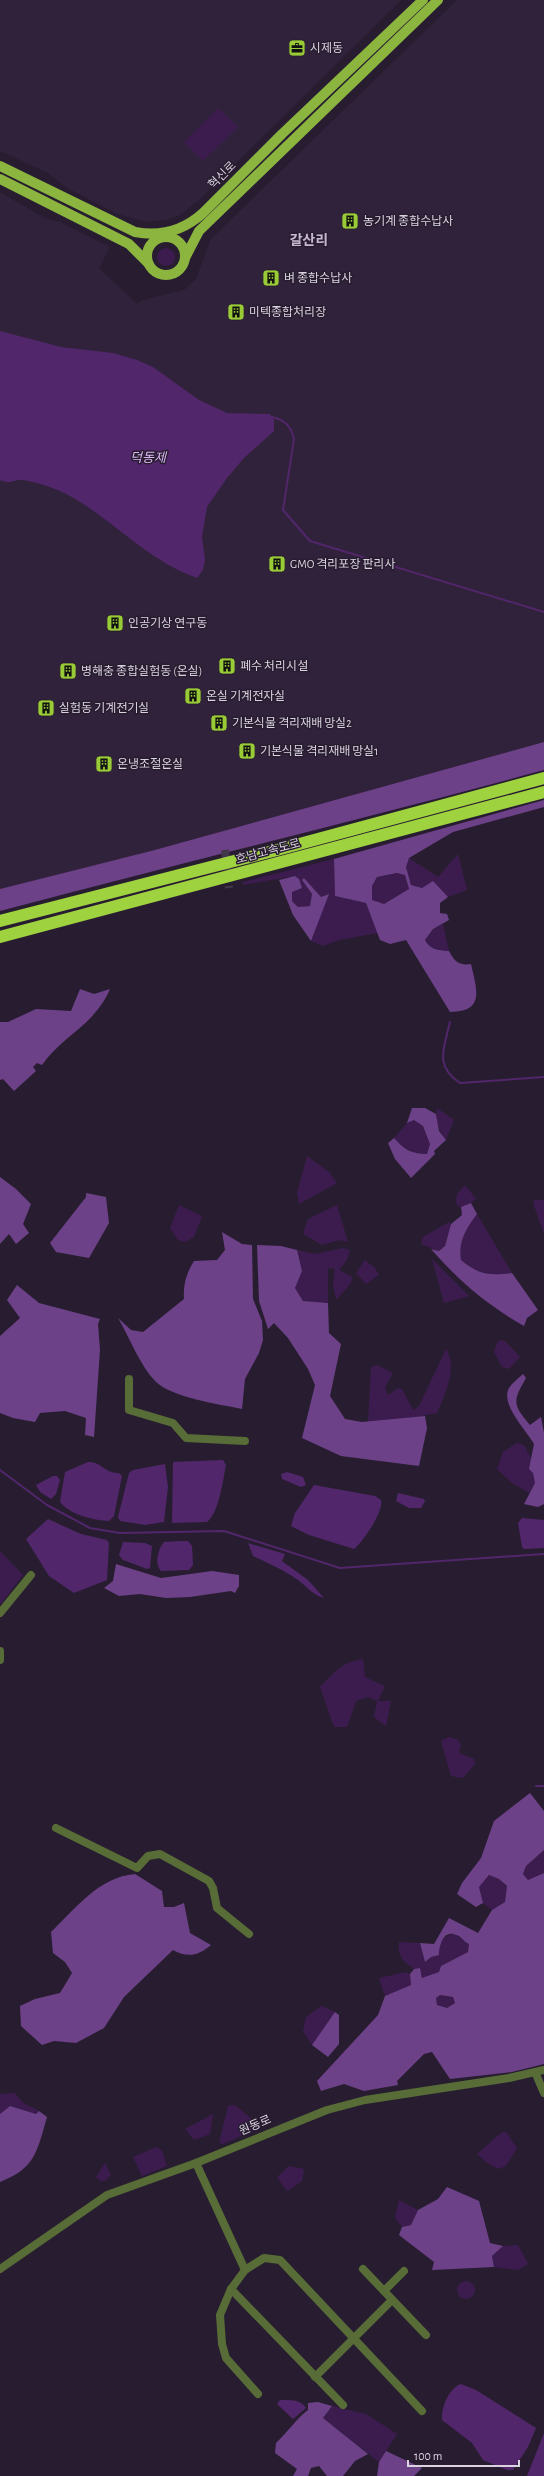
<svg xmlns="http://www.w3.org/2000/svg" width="544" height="2476" viewBox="0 0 544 2476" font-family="'Alegreya Sans','Noto Sans KR',sans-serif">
	<rect width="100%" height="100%" fill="#281d30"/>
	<g fill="#31223b">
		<path d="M0 0H401L199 200 180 215 166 220 146 222 118 214 67 188 48 173 0 151Z"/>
		<path d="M457 0H544V742L151 851 0 889V192L44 218 60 222 110 247 99 268 137 304 143 300 184 290 196 279 211 239Z"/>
	</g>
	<g fill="#3c1c4f">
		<path d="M218 108 238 127 203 161 184 142Z"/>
		<circle cx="166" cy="257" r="9"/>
		<path d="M458 854 467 890 448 897 433 882 422 888 411 885 406 867 409 858 438 877Z"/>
		<path d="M334 859 335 896 366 903 378 933 339 940 323 946 311 941 328 894 321 897 304 878 302 880 312 894 310 906 298 907 292 901V892L302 888 295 876 243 885V882Z"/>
		<path d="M397 873 405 875 409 889 384 904 372 900V886L377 877Z"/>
		<path d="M443 924 449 951C438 950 430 950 425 940L433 929Z"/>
		<path d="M437 1108 454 1120 446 1140C438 1130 435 1121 437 1108Z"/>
		<path d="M414 1120 423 1126 430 1144 427 1154C411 1153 405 1149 394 1138L407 1123Z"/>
		<path d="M307 1156 329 1172 337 1183 299 1204 297 1193Z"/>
		<path d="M465 1185 476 1199 466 1206 459 1207 456 1203 457 1194Z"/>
		<path d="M534 1200H544V1234L533 1203Z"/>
		<path d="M179 1205 202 1216 194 1237 185 1242 178 1240 170 1228Z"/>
		<path d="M337 1205 348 1242 340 1240 322 1245 303 1234 308 1219Z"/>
		<path d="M477 1214 512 1273C488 1276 481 1275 461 1260 458 1241 465 1229 477 1214Z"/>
		<path d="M449 1222 451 1224 445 1246 439 1251 421 1244 423 1237Z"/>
		<path d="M343 1248 350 1250 347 1260 339 1270 352 1277 351 1283 336 1300 333 1284 335 1269 328 1268V1303L303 1301 295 1288 302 1271 297 1250 315 1254Z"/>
		<path d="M432 1259 469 1296 444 1303Z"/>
		<path d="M365 1260 375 1268 379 1275 366 1284 356 1273Z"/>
		<path d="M504 1340 520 1357 509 1369 502 1367 494 1352 498 1341Z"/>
		<path d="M446 1349C458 1367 445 1395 437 1413L395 1421 368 1422 371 1367 377 1365 393 1373 385 1387 388 1395 398 1388 402 1389 413 1410 419 1406Z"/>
		<path d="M517 1443 524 1445 532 1460 535 1483 529 1493 512 1483 497 1469 503 1452Z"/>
		<path d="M0 1551 23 1575 0 1605Z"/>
		<path d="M363 1659 365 1677 385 1686 378 1701H391L386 1726 374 1717 377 1701 368 1697 356 1701 347 1727H334L320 1687C334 1672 342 1662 363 1659Z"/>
		<path d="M449 1737 458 1740 461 1745 459 1753 474 1759 475 1764 463 1778 451 1776 441 1741Z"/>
		<path d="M544 1850V1873L528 1880 523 1874 526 1866Z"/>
		<path d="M489 1875 499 1879 507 1887 505 1902 492 1910 483 1903 479 1887Z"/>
		<path d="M451 1934 456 1935 469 1944 468 1952 441 1966 439 1972 430 1977 422 1978 420 1968 414 1969C403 1961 397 1956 399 1942L420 1943 425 1962 444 1938Z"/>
		<path d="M406 1972 410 1974 411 1985 385 1996 379 1978Z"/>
		<path d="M440 1995 453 1997 455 2003 447 2008 437 2005 436 1998Z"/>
		<path d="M322 2006 335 2012 312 2045 303 2031 306 2017Z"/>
		<path d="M15 2093 22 2102 39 2111 36 2114 10 2106 0 2114V2094Z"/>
		<path d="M235 2105 261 2127 223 2144 219 2143 228 2106Z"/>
		<path d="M213 2114 210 2134 194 2140 185 2129Z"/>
		<path d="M502 2132H506L517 2148 506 2166 498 2169 486 2162 477 2154Z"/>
		<path d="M156 2147 162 2151 167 2166 142 2176 133 2157Z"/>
		<path d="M105 2163 111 2175 105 2181H100L96 2177Z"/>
		<path d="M289 2166 304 2169 302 2181 287 2191 277 2177Z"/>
		<path d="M399 2200 418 2210 411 2225 402 2227 395 2218Z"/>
		<path d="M518 2245 528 2264 518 2270 494 2267 492 2256 503 2246Z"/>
		<circle cx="466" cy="2290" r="9"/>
		<path d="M332 2406 366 2414 397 2434 379 2462 323 2418Z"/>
	</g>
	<g fill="#6c4188" fill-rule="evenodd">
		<path d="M544 742V770C363 819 181 863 0 911V889L151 851Z"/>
		<path d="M544 800V807L453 832 409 858 406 867 411 885 422 888 433 881 448 897 440 903V913L447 914 449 920 433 929 425 940C430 950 438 950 449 951 454 961 459 966 471 964 477 990 485 1012 450 1012L406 940 390 944 380 940 366 903 335 896 334 859ZM397 873 405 875 409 889 384 904 372 900V886L377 877Z"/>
		<path d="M295 876 299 879 302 888 292 892V901L298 907 310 906 312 894 302 880 304 878 321 897 329 894 311 941 293 915 279 880Z"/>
		<path d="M80 989 94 994 110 989C94 1026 63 1035 42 1065L37 1063 33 1067 36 1071 14 1091 3 1079 0 1080V1022H8L36 1009 71 1011Z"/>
		<path d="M412 1108H425L436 1114 439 1131 446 1140 434 1151 435 1154 411 1178 395 1159 388 1143 394 1138C404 1149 411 1154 427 1154L430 1144 423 1126 414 1120 407 1123Z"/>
		<path d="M0 1177 16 1189 31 1204 23 1224 29 1233 16 1244 9 1234 0 1244Z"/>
		<path d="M86 1193 106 1197 109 1223 89 1258 56 1252 50 1243 86 1197Z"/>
		<path d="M471 1203 477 1214C466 1229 458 1241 461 1260 480 1275 488 1276 512 1273L538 1310 527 1318 524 1326C487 1305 459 1281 431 1249L439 1251 445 1246 451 1224 462 1215 461 1207Z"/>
		<path d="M222 1232 242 1244 252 1245 253 1299 262 1321 263 1340 259 1353 245 1379 242 1409C219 1404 172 1398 155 1381 139 1364 130 1338 118 1318L131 1330 143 1332 184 1299C183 1286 186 1273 194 1261L217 1260 225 1250Z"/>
		<path d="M257 1245 281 1246 297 1250 302 1271 295 1288 303 1301 328 1303 329 1333 341 1344 330 1396 345 1419 362 1422 425 1416 427 1428 419 1466 341 1456 302 1438 315 1385 308 1369 288 1338 274 1323 268 1329 259 1301Z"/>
		<path d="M17 1285 39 1303 100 1319 98 1324 100 1350 94 1437 85 1435 86 1418 65 1411 40 1413 35 1422 13 1418 0 1413V1336L20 1318 7 1300Z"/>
		<path d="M523 1374 526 1378C513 1401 512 1404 530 1425L541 1417 544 1433V1504L538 1507 524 1504 535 1483 533 1473 529 1469 534 1444C526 1430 500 1404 509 1388 512 1383 519 1378 523 1374Z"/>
		<path d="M116 1564 161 1578 212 1571 239 1575V1586L235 1593 231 1591 190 1597 166 1598 140 1594 119 1596 104 1588 113 1581Z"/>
		<path d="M530 1793 544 1811V1850L526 1866 523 1874 528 1880 544 1873V2064L512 2072 450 2079 432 2052 424 2054 397 2081 398 2085 364 2091 344 2084 321 2091 317 2081 378 2015 385 1996 411 1985 410 1974 414 1969 420 1968 422 1978 439 1972 441 1966 468 1952 469 1944C464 1942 461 1936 456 1935 443 1929 439 1947 439 1955L431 1957 425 1962 420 1943 434 1944 449 1918 478 1933 492 1910 505 1902 507 1886 499 1879 489 1875 479 1887 483 1903 476 1907 457 1894 462 1883 481 1858 494 1821ZM440 1995 453 1997 455 2003 447 2008 437 2005 436 1998Z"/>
		<path d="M135 1874 162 1891 164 1907H174L184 1903 190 1933 211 1945C198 1956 188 1958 173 1950L124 1997 104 2028 76 2043 54 2041 42 2045 21 2026 20 2006 35 1999 60 1993 72 1973 65 1962 53 1953 51 1932C76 1908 99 1877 135 1874Z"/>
		<path d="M335 2012 339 2015V2044L328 2057 312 2045Z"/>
		<path d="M10 2106 36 2114 39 2111 47 2117C37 2151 36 2168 0 2182V2114Z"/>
		<path d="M447 2187 479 2201 490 2243 503 2246 492 2256 494 2267 432 2270 434 2262 399 2235 402 2227 411 2225 418 2210 438 2199Z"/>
		<path d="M318 2402 332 2406 323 2418 368 2454 355 2461 343 2476H327L319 2466 311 2468 308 2476H293L297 2469 275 2453 276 2443C288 2432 295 2420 308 2410V2403Z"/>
		<path d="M386 2451 422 2468 414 2476H377L379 2462Z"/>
	</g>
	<g fill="#51266b">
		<path d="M0 331 61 347 113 353 137 360 153 367 199 400 227 413 270 414 274 420V431L244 458 227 478 207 507 202 537 205 560 203 570 197 578C151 562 118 525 77 500 61 490 41 483 23 480 13 479 12 485 0 480Z"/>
		<path d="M223 1460 226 1465C223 1480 219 1513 207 1522L172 1523 173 1462Z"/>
		<path d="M88 1462C103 1462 103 1473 119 1473L122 1476 114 1516 109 1521C93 1520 70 1515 60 1502L65 1472Z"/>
		<path d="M165 1464 168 1487 164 1522 145 1525 120 1521 118 1517 129 1473 133 1470Z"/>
		<path d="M287 1472 303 1477 306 1485 301 1487 282 1479 281 1474Z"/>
		<path d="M53 1476H57L60 1480 56 1494 51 1499 40 1492 36 1485Z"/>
		<path d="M314 1485 375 1496 381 1500C384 1511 363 1542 354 1549L309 1535 291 1526 295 1513Z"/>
		<path d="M398 1493 424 1499 425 1501 421 1508H409L396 1501Z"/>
		<path d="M522 1518 544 1520V1548L524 1549 522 1547 518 1523Z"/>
		<path d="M48 1519 81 1534 107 1540 109 1543 107 1580 74 1593 49 1576 26 1539Z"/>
		<path d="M179 1541H188L192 1546 193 1565 189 1570 161 1571C154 1564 158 1549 164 1542Z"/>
		<path d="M123 1542 145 1543 152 1546 150 1568 147 1569 123 1560 119 1555Z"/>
		<path d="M248 1543 285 1554 282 1561 308 1580 324 1598C313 1595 307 1587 298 1580 284 1570 268 1563 253 1556Z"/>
		<path d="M461 2384 476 2390 536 2428 528 2447 513 2470H507L483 2460 472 2443 442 2420C441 2408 449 2388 461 2384Z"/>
		<path d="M280 2400C289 2400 301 2399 306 2408L293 2419 277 2404Z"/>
		<path d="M544 2433V2476H527Z"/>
	</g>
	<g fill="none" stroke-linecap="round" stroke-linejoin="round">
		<g stroke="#51266b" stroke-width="2">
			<path d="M272 417C285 420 291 426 294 439L283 510 310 541 544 612"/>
			<path d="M450 1022C444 1048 434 1066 460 1083L544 1077"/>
			<path d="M0 1470 47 1505 90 1528 120 1533 224 1531 340 1568 544 1554"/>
			<path d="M536 1786H544"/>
		</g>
		<path stroke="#43384a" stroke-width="8" stroke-dasharray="8 4" stroke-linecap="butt" d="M225 850 229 888"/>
		<g stroke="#576c37" stroke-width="8">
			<path d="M129 1379V1410L173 1423 186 1438 245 1441"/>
			<path d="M0 1613 31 1575"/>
			<path d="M0 1651V1660"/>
			<path d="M56 1828 137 1868 148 1856 160 1854 209 1881 213 1888 217 1908 249 1934"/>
			<path d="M535 2072 544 2093"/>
			<path d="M196 2163 245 2270 231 2289 220 2315 222 2344 226 2358 258 2394"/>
			<path d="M0 2269 107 2195 196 2163 327 2110 365 2100 509 2078 544 2070"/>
			<path d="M363 2269 426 2335"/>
			<path d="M245 2270 264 2258 280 2260 422 2411"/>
			<path d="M231 2289 343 2405"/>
			<path d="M384 2291 404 2271"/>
			<path d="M315 2377 392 2300"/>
		</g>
		<g stroke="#8bb53f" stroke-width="10">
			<path d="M0 166 135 232C161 237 183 231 203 213L282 134 423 0"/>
			<path d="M0 179 129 244 148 263"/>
			<circle cx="166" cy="256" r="19"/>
			<path d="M185 258 199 231 438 0"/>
		</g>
		<g stroke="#9fd23f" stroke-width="12">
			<path d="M0 921 277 850 544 778"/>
			<path d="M0 937 544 792"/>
		</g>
	</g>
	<defs>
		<g id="office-square" transform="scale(0.9)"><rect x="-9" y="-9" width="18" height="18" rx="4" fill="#99cb36" stroke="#281d30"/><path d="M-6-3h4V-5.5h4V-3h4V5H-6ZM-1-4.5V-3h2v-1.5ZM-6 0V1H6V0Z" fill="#111"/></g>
		<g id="building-square" transform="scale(0.9)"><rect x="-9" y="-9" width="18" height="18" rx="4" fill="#99cb36" stroke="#281d30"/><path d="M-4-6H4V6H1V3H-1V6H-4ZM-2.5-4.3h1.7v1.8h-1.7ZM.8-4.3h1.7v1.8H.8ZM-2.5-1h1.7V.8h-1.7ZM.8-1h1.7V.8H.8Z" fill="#111"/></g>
	</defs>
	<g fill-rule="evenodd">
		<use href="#office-square" x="297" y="48"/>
		<use href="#building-square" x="350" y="221"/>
		<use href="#building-square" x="271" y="278"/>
		<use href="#building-square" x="236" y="312"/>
		<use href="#building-square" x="277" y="564"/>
		<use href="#building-square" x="115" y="623"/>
		<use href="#building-square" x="227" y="666"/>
		<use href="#building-square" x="68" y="671"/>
		<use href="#building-square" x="193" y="696"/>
		<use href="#building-square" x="46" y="708"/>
		<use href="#building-square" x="219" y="723"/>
		<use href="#building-square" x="247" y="751"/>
		<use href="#building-square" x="104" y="764"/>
	</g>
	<g text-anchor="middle" stroke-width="3" stroke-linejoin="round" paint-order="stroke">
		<g font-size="12" fill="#d9d2df" stroke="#281d30" text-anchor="start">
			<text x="310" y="52">시제동</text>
			<text x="363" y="225">농기계 종합수납사</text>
			<text x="284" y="282">벼 종합수납사</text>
			<text x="249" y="316">미텍종합처리장</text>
			<text x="290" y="568">GMO 격리포장 판리사</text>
			<text x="128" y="627">인공기상 연구동</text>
			<text x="240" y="670">폐수 처리시설</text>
			<text x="81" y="675">병해충 종합실험동 (온실)</text>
			<text x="206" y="700">온실 기계전자실</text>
			<text x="59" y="712">실험동 기계전기실</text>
			<text x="232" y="727">기본식물 격리재배 망실2</text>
			<text x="260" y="755">기본식물 격리재배 망실1</text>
			<text x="117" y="768">온냉조절온실</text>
		</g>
		<g font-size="12" fill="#d9d2df" stroke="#281d30">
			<text transform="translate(222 175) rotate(-45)" y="4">혁신로</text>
			<text transform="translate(268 851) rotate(-15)" y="4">호남고속도로</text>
			<text transform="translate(255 2125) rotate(-23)" y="4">원동로</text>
		</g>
		<g font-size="13" font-style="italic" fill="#d9b6f2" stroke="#281d30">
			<text x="148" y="462">덕동제</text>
		</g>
		<g font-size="14" font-weight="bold" fill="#c7b8d2" stroke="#281d30">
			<text x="309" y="245">갈산리</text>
		</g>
	</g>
	<path d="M408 2460v6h111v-6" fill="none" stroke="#d9d2df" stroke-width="2"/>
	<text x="414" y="2460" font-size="12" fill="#d9d2df" stroke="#281d30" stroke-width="3" paint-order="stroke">100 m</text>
</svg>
